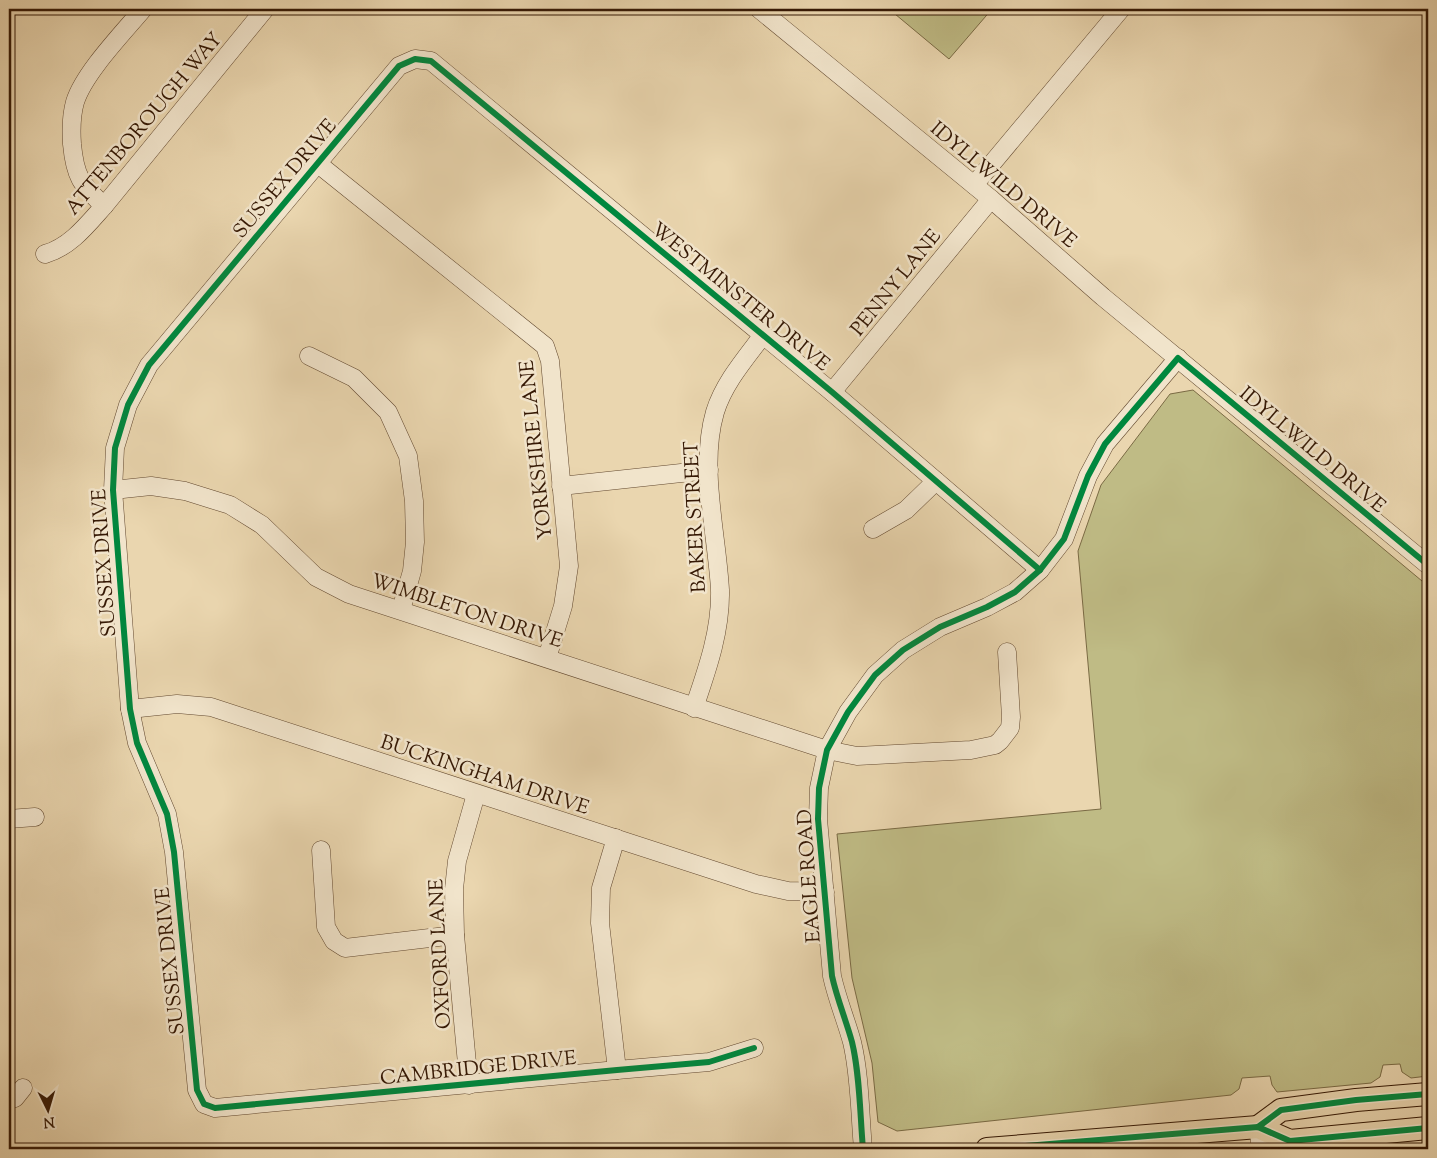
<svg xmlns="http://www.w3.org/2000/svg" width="1437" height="1158" viewBox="0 0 1437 1158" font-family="'Sorts Mill Goudy',serif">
	<rect width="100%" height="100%" fill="#ead6af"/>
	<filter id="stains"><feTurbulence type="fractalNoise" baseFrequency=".004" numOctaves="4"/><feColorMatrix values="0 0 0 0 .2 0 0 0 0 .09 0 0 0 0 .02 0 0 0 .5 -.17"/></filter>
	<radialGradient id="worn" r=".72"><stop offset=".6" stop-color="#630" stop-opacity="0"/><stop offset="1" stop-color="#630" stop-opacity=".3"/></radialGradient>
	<g fill="#bfbb85" stroke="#7a6a44">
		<path d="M889 9H992L949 59Z"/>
		<path d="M1193 390 1428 586V1076L1411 1078 1402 1072 1400 1064 1383 1065 1380 1077 1371 1083 1277 1092 1272 1085 1270 1076 1242 1078 1239 1089 1231 1095 897 1131 878 1122 872 1063 852 978 837 834 1101 809 1078 551 1101 485 1170 394Z"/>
	</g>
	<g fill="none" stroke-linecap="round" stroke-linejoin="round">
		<g stroke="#62482f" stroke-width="19">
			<g id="minor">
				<path d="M759 9 991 199 1103 297 1428 565"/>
				<path d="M317 163 545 346 550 361 569 566 563 606 547 658"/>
				<path d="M974 185 1121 9"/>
				<path d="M104 206C81 184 75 177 72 144 71 129 71 116 75 102 84 73 123 33 143 9"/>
				<path d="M45 254C70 247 87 225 104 206L265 9"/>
				<path d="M309 356 354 378 388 412 408 456 414 501 415 542 412 571 401 610"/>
				<path d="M832 392 991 199"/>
				<path d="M561 486 709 470"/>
				<path d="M113 490 151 486 185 491 230 505 262 525 316 577 349 594 827 750 857 756 971 750 995 745 1000 741 1010 728 1011 717 1007 652"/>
				<path d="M873 529 906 510 936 481"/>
				<path d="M694 708C707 670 721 631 720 590 717 534 699 467 715 412 724 383 745 359 763 335"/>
				<path d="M130 709 177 704 211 707 756 884 788 891 825 892"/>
				<path d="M9 819 35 817"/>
				<path d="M616 838 601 888 600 923 617 1070"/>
				<path d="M321 850 326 927 334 941 345 948 455 935"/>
				<path d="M754 1048 709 1062 617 1070 215 1108 204 1104 197 1090 174 852 167 814 137 743 130 709 113 490 115 448 128 405 149 365 399 66 415 59 431 61 832 392 1040 570"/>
				<path d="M469 1085 455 935 454 889 457 861 476 794"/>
				<path d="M9 1100 15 1098 23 1088"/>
				<path d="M1258 1127 1261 1149"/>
				<path d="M863 1149C860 1116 860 1075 852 1042 846 1020 837 999 832 976L818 819 819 788 827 750 848 712 875 675 903 650 940 627 987 607 1015 592 1040 570 1064 539 1088 476 1105 444 1178 358"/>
			</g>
		</g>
		<g stroke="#351804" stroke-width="24">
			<g id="major">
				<path d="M1258 1127 1281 1110 1356 1100 1428 1094"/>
				<path d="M987 1149 1258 1127 1290 1141 1428 1128"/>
			</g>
		</g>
		<use href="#minor" stroke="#f1e4cb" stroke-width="18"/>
		<use href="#major" stroke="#ead6af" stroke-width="22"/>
		<g stroke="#f1e4cb" stroke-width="9">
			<g id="cycleway">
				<path d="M754 1048 709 1062 617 1070 215 1108 204 1104 197 1090 174 852 167 814 137 743 130 709 113 490 115 448 128 405 149 365 399 66 415 59 431 61 832 392 1040 570"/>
				<path d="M1258 1127 1281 1110 1356 1100 1428 1094"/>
				<path d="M863 1149C860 1116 860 1075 852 1042 846 1020 837 999 832 976L818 819 819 788 827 750 848 712 875 675 903 650 940 627 987 607 1015 592 1040 570 1064 539 1088 476 1105 444 1178 358 1428 565"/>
				<path d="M987 1149 1258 1127 1290 1141 1428 1128"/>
			</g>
		</g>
		<use href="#cycleway" stroke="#00873e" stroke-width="6"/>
	</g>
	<g text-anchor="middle" stroke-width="5" stroke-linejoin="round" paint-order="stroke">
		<g font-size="20" fill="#351804" stroke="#f1e4cb">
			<text transform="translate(143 123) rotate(-50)" y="7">ATTENBOROUGH WAY</text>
			<text transform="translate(284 178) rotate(-50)" y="7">SUSSEX DRIVE</text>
			<text transform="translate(1004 184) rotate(40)" y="7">IDYLLWILD DRIVE</text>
			<text transform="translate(895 282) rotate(-51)" y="7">PENNY LANE</text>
			<text transform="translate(741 296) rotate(39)" y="7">WESTMINSTER DRIVE</text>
			<text transform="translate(1313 449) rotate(40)" y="7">IDYLLWILD DRIVE</text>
			<text transform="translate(535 450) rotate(-96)" y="7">YORKSHIRE LANE</text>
			<text transform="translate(694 517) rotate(-93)" y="7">BAKER STREET</text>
			<text transform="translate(103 563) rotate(-94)" y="7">SUSSEX DRIVE</text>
			<text transform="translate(467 610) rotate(18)" y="7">WIMBLETON DRIVE</text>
			<text transform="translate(485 774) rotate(18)" y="7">BUCKINGHAM DRIVE</text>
			<text transform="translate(808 876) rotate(-94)" y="7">EAGLE ROAD</text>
			<text transform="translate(439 954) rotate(-93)" y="7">OXFORD LANE</text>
			<text transform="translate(169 961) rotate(-96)" y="7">SUSSEX DRIVE</text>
			<text transform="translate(478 1067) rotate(-6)" y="7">CAMBRIDGE DRIVE</text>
		</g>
	</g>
	<rect width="1437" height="1158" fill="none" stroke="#ead6af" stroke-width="30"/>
	<rect x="10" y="10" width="1417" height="1138" fill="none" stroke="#351804" stroke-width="2.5"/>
	<rect x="15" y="15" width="1407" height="1128" fill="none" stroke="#351804"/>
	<g transform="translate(48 1110) rotate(175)" stroke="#f1e4cb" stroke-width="4" paint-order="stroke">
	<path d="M0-4L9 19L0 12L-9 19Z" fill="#351804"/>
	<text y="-8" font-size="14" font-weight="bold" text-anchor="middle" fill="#351804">N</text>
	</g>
	<rect width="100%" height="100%" filter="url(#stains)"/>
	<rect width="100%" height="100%" fill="url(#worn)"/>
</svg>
